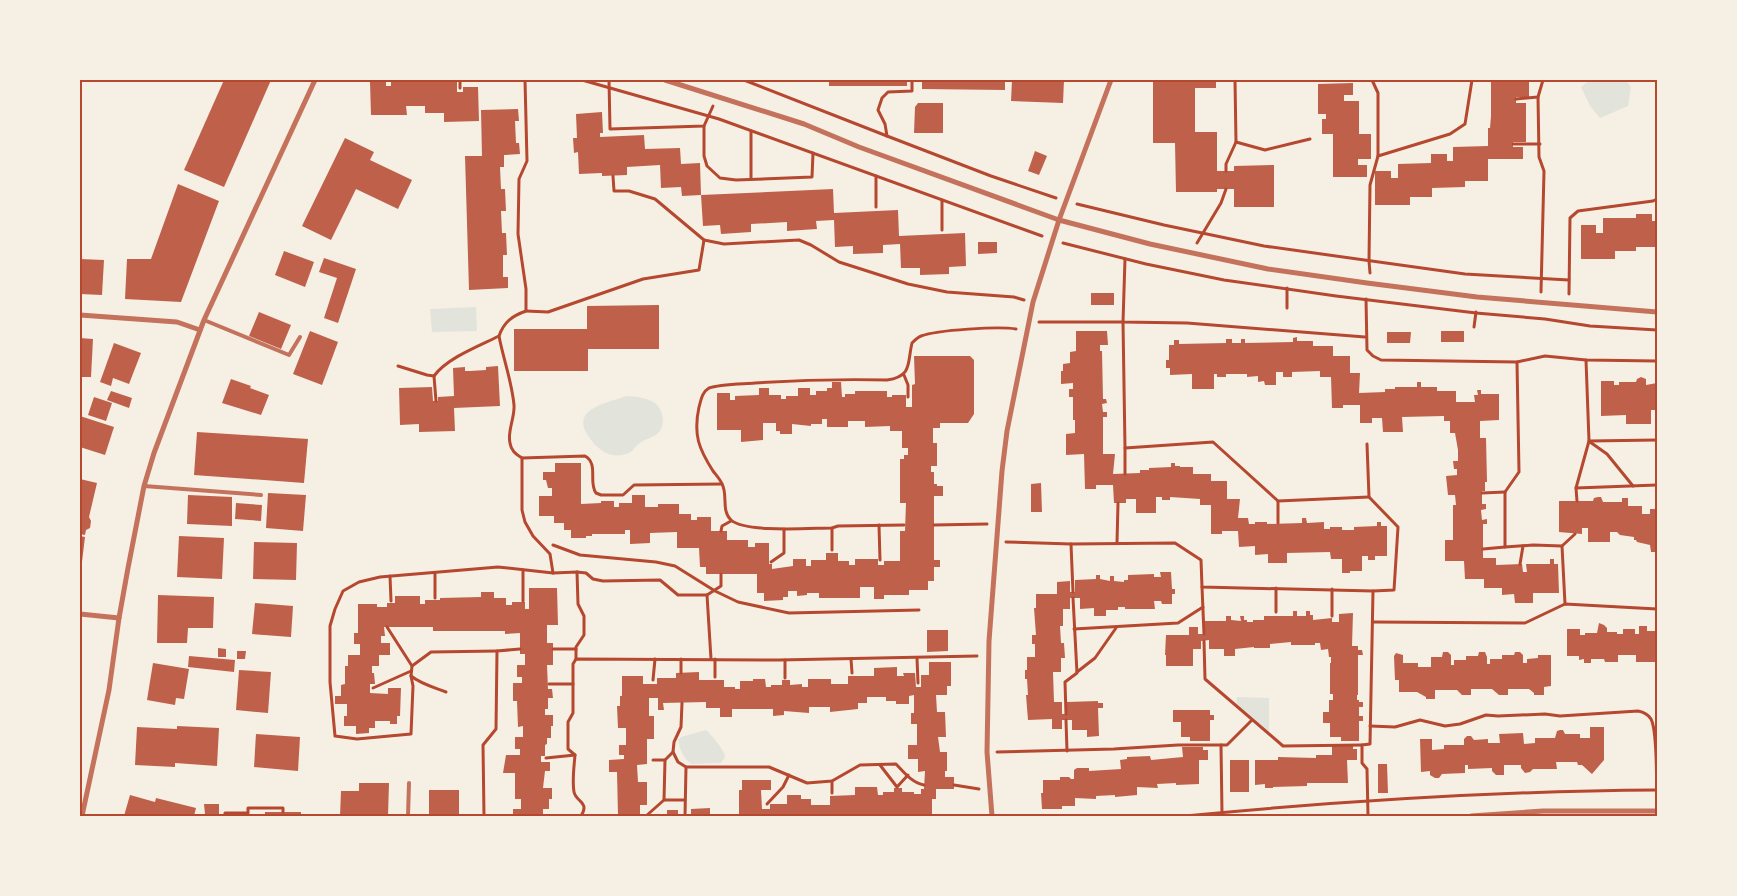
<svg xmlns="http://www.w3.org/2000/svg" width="1737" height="896" viewBox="0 0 1737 896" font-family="'Noto Serif',serif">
	<rect width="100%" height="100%" fill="#f6efe4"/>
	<g fill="#e2e4dc">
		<path d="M1590 80H1626L1631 87 1628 106 1600 118 1590 106 1581 87Z"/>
		<path d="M476 307 477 331 432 332 430 309Z"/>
		<path d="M626 396C643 397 662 399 663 420 663 425 661 431 657 434 652 438 645 439 640 443 636 445 635 448 632 451 625 456 613 457 606 453 598 449 591 441 587 434 572 408 608 403 626 396Z"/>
		<path d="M1237 697 1269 698V734L1236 706Z"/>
		<path d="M706 730C710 733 725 751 725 756 725 758 722 761 721 763L692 764C683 759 680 749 678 740L681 737Z"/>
	</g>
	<g fill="#bf614a">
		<path d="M224 80H271L224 187 184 170Z"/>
		<path d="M391 80H457V92H463V87H478L479 121 444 122V113H425V106H406L407 115H371L370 82H386V86H391Z"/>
		<rect x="829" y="80" width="78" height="6"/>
		<path d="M922 80H1005V90L922 89Z"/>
		<path d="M1012 80H1064L1063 103 1011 101Z"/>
		<path d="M1216 80V88H1195V132H1217V171H1234V166L1274 165V207H1234V189H1217V192H1176L1175 143H1153V81Z"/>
		<path d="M1491 80H1529V97H1516V103H1526V142H1513V147H1523V159H1488V181H1465V187L1432 188V197H1410V205H1375V171H1391V178H1398V164L1431 163V154H1447V161H1453V147L1488 146V128H1490L1491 116Z"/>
		<path d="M1353 83V95H1344V101H1359V134H1371V159H1358V165H1367V177H1333V134H1322V119H1326V114H1318V84Z"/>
		<path d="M918 103H943V133H914L915 107Z"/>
		<path d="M518 109 519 121H515L516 143H519L520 154 504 155V167H500L501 189H505L506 211H501L502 233H506L507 255H503V277H508V288L469 290 465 156H482L481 110Z"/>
		<path d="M602 112 603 133H600V137L644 135 645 149 680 148 681 164 700 163 701 195 833 189 834 213 898 210 899 236 965 233 966 266 949 267V274L920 275V268H901L900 244 883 245V253L853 254V246L835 247 834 220 816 221 817 229 787 231V222L751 224V232L721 234 720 225 703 226 701 195 682 196 681 187 661 188 660 165 627 167V175L602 176V173L579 174 578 152 574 153 573 138H577L576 114Z"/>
		<path d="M345 138 374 152 370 160 412 180 398 209 356 189 331 240 302 226Z"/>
		<path d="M1035 151 1047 156 1039 175 1028 171Z"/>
		<path d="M178 184 219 201 181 302 125 299 127 259H151Z"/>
		<path d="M1636 214H1652V221H1657V247H1636V251H1615V259H1581V225H1596V233H1603V218H1636Z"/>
		<path d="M978 242H997V253L978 254Z"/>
		<path d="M284 251 314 262 305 287 275 275Z"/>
		<path d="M324 258 356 269 338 323 324 318 337 278 319 272Z"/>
		<path d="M80 259 104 260 102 295 80 294Z"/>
		<rect x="1091" y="293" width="23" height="12"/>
		<path d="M659 305V349H588V371H514V329H587V306Z"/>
		<path d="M259 312 291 325 281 349 249 336Z"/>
		<path d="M310 331 338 342 322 385 293 374Z"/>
		<path d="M1076 331H1107L1108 345H1100V351H1102L1103 399H1106L1107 403 1102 404 1103 412H1107V417H1103V454H1115L1113 474 1140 473V470H1149V468L1171 467V463H1175V466H1180V467H1193V474H1211V481H1227V499H1240L1238 518H1248L1249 524H1255V522H1267V524L1302 523V518H1306L1307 523 1324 522V529H1330V527H1342V530H1354V527L1377 526V522H1381V526H1387V556H1375V560H1368V556H1362V571H1350V573H1342V559H1331L1330 552 1287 553V563H1268V554L1255 555V546L1239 547 1238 531H1222V534H1211V505H1200V499L1170 497V500H1162V497H1156V513H1136V499H1126V503H1114L1113 485H1096V489H1085L1084 454 1066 455V434L1075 433V420H1073V397H1069V389H1073V383L1061 384V371H1063V364L1070 363V352L1076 351Z"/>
		<rect x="1441" y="331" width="23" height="11"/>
		<path d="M1387 332H1411L1410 343H1387Z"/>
		<path d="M1297 337V341H1313V346H1333V356H1350V373H1360L1359 393 1385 392V389H1395V387H1417V382H1421V387H1437V391H1456V402H1475L1474 395H1478L1477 390H1481V394H1499V420L1480 421V438H1486L1487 482H1485V491H1482V504H1486V509L1481 510 1482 520 1487 519V524H1483V558H1496V565L1522 564 1523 572H1527L1526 564H1550V559H1554V564H1558L1559 593H1533V603H1515L1514 594 1502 595V588H1484V579H1465L1464 561H1445V540H1453V505H1456L1455 495H1448L1446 476 1457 475V469H1454L1453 461H1458V450L1455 433H1450V421H1444V416L1402 417 1403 432H1383L1382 418H1372V423H1360V405H1343V408H1332L1331 377H1320V371L1292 372V377H1283V372H1276V385H1265L1264 381 1258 382V376L1247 377V374H1226V377H1217V374H1214V389H1192V374L1170 375V368H1166V360H1169V345H1174V340H1179V344L1226 343V339H1232V343H1241V339H1245V343L1293 342V338Z"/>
		<path d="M80 338 93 339 91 377H80Z"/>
		<path d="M114 343 141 353 129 384 113 378 111 386 100 382Z"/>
		<path d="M914 356H970L974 360V414L968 423H940V428H933V443H937V466H931V472H934V484H937V486H943V496H934V560H940V567H934V581H928V590H909V595H884V599H874V587H860V598H819V593H807V595L797 596V591H788V597H783V600L764 601V593H757V574H706V567H700L699 548H677V532L650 533V543L630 544V530H625V534H592V536H586V538H571V530H564V523H554V516H539V496H552V488H548L546 480H543V472H555V463H581V504L601 503V501H614V507H619V503H632V495H645V507H658V504H679V514H691V520H697V517H711V531H727V540H748V547H755V543H769V564H772V569L793 566V559H806V566H811V560H826V553H838V561H849V565H855V559H878V565H884V561H900V531H905L906 503H900V459H904V455H908V448H902V431H890V426L865 427V421H848V427H827V419H822V424H811V426L792 424V434H780V431H776V423H763V440L741 442V430H717V393H730V400H735V396L759 395V388H769V395H781V399H786V396H798V388H810V395H816V391H827V388H832V382H841L842 397H845V394H855V391H887V397H892V395H906V407H912V385L915 384Z"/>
		<path d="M498 366 500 406 454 408 455 431 419 432V424L400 425 399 388 432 387 433 401H438V397L454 396 453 368 465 367V371H470L486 370V367Z"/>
		<path d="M1641 377 1646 379V385L1657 383V410H1651V424H1626V415L1601 416V381H1614V385H1619V382H1636L1637 379Z"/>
		<path d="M231 379 251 386 250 388 269 395 261 415 222 403Z"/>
		<path d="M111 391 132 398 129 408 107 400Z"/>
		<path d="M94 397 112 403 106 421 88 415Z"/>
		<path d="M80 416 114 427 105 455 80 447Z"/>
		<path d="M197 432 308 439 304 483 194 475Z"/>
		<path d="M80 479 97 483 89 517 91 521 90 528 86 530 85 535 80 534Z"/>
		<path d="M1041 483 1042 512H1031V484Z"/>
		<path d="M268 493 306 495 303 531 266 528Z"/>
		<path d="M188 495 232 497V526L187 524Z"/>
		<path d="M1598 497H1601L1603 502H1622V498H1628V506H1642V514H1650V509H1657V552H1651L1650 545 1637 542 1636 540H1634V537L1620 535 1617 532H1610V542H1588V528H1582V534L1559 532V501H1593L1594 498Z"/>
		<path d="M236 503 262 505 261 521 235 519Z"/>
		<path d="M80 536 85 537 81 570H80Z"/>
		<path d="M179 536 224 538 222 579 177 577Z"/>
		<path d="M254 542 297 543 296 580 253 579Z"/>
		<path d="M1160 572H1171L1172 589H1175V594H1172V604H1162L1161 601H1154L1155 609H1125V607H1118V610H1106V616H1094V608L1080 609V598H1070V609H1063V626H1060L1061 643H1064L1065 658H1061V672H1053L1054 702H1062V714H1067V702L1098 701V703H1103V708H1098L1099 736 1087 737V730H1072V720H1062V729H1052V719L1028 720 1026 695H1028L1027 679H1025V670H1027V657H1035V644H1032V635H1036L1034 608H1036V594H1057V582L1070 581V592H1075V580L1096 579V575H1100V579L1110 581V576H1114V581L1124 582V580H1128V575L1154 574V577H1161Z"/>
		<path d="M529 588H557L558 625H547V643H553V665H547L548 689H552L553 698H548V709H545V715H553V726H551V738H547V744L545 745V756H541V762H550V771H545L543 788H552V799H549V809H543V816H513V809H521V799H515V773H503L506 755H520V749H515V737H523V726L518 727 517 701H513V683H522V677H517V665H525V654H520V633L505 634V631H433V627H384L385 636H381V643H390V655H379V666H372V673H374L375 684H370V693L388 694V688H401L400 716H397V724H390V721H375V728H369V733L356 734V726H344V716H347V704H335V696H341V685L345 684V666H348V655H360V644H354V633H358V604H377V607H387V603H395V596H420V604H425V600H440V598L481 597V592H494V598H506V605H512V602H525V609H529Z"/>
		<path d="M158 595 214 597 213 628H188L187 643H157Z"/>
		<path d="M255 603 293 606 291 637 252 634Z"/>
		<path d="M1293 611H1297V616H1306V611H1310V615H1313V620L1332 618V622H1339V614L1353 613 1352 646H1358V650H1362L1363 655H1358V695H1357V700H1359V702H1363V707H1359V716H1363V721H1359V741H1341V737H1330V723H1323V712H1329V700H1333V694H1330V663H1331V657H1329L1328 649 1321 650 1320 643H1315V645H1291V642L1270 644V648H1254V647L1235 649V656H1224V649H1209V640L1201 641V649H1193V666H1166V655H1165L1166 635H1189V627H1198V634H1205V621H1226V616H1231V620L1241 621 1240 616H1244V620H1247V622H1253V620H1264V616H1293Z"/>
		<path d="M1599 623 1604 625 1607 628V632H1617V634H1623V629H1635V634H1639V626H1647V631H1657V662H1636V655H1618V662H1605L1604 659H1591V663H1584V659L1579 660V656H1567V629H1580V635H1585V633H1597Z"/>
		<path d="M927 630H948V651L927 652Z"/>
		<path d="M218 648 226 649V657H218Z"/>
		<path d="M237 651H246L245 659H237Z"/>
		<path d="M1443 652H1448L1451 655V665H1454V660H1466V656H1478L1479 652H1485L1487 657V664H1490V659H1502V655H1514L1515 652H1520L1523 655V663H1527V659L1538 658V655H1551V686L1544 687V695H1534V693L1529 689H1508V695H1499L1492 689H1471V695H1462L1457 690H1435V699H1426V697L1417 692H1399V680H1395L1394 656 1396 653 1403 655V663H1418V667H1431V657H1442Z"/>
		<path d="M189 656 235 660 234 672 188 667Z"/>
		<path d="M929 662H951V686H947V695H936L937 712H945L946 737H938L940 752H947V771H945V777H954V789H936V799H932V814L921 815V816H739V790H742V780H771V790H761L762 809H770V804H787V795H801V799H811V805H830V796L855 795V787H877L878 795H883V792H894V788H902V792H914V794H921V789H924L925 771 918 772V759H908V745H917V724H911V713H914V695L909 696V704H896V701H886V697H867V703H858V709L830 712V707H809V713L784 711V715L773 716V709H732V717H720V708H706V702L663 703 664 710H658V698H649V716H654V739H647V764L637 765 638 782H647V805H640V816H618L617 772H609V760L624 759V755H619V745H626V728H618L617 706H620V696H622V676H643V684H657V678H676V673L699 672V680H724V687H735V689H740V681H753V679H765L766 687H771V685H782V680H790V685L802 684V687H808V679H831V684H848V676H874V668L897 667V676H904L903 673H915L916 687H921V675H929Z"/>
		<path d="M153 663 189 669 184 699 176 698 175 705 147 700Z"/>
		<path d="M239 670 271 672 268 713 236 710Z"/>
		<path d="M1173 710H1210V715H1214V720H1210V741H1190V737H1181V722H1173Z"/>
		<path d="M177 726 219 728 217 766 175 763V767L135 765 137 727 177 729Z"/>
		<path d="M1590 727H1604V760L1592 774 1582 765H1578L1577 762H1556L1557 769H1533L1530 772 1525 773 1521 768V765H1504V775H1496L1492 771V768L1468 769V765H1465V773L1442 774 1439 778H1435L1430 775V771L1421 772 1420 739H1432V750L1444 749V745H1464V739L1467 736H1471L1474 740 1488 739V743H1500L1499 734 1523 733 1524 744 1535 743V738H1555L1557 731 1560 730H1563L1565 734H1580V738H1590Z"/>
		<path d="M256 734 300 737 298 771 254 767Z"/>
		<path d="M1332 746H1353V749H1357V760H1347L1348 783H1307V786L1273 787V788H1265V784L1255 785V760H1278V757L1316 758V755H1332Z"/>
		<path d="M1182 747H1203V750H1208V760H1199V784L1176 785V783L1157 784 1158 788 1137 787V795L1115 797V795L1096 796V799L1075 798V806H1062V809H1042L1041 793H1043V780H1060V777H1069L1071 779H1074V770L1077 768H1089V771L1121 769 1120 760 1127 759V757L1150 756 1151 760 1183 757Z"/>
		<rect x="1230" y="760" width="19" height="32"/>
		<path d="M1378 764H1387L1388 793H1378Z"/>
		<path d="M359 783H389L388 816H340L341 791H359Z"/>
		<rect x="429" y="790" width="30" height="26"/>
		<path d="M130 795 155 802 156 798 196 808 194 816H124Z"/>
		<path d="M204 804H219V814H205Z"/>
		<path d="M710 808V816H691V809Z"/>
		<rect x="667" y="810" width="11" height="6"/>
		<rect x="265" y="812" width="36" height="4"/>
	</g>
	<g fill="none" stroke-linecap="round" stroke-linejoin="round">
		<g stroke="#b5482f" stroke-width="3">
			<path d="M460 80V88"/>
			<path d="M525 80 527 161 519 179 518 234 526 289V311C512 316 504 322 499 336 503 358 512 382 514 405 515 418 507 431 510 443 511 451 516 454 522 458V510L525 522 533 536 550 554 553 573"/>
			<path d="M582 80 719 119 1042 236"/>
			<path d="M609 80 610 129 704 126 713 106"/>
			<path d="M744 80 887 136 991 176 1056 198"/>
			<path d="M1516 99 1538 97"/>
			<path d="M704 126V156L707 166 720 178 736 180 812 177 813 153"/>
			<path d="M887 136 885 124 878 110 882 98 888 92 912 91V80"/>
			<path d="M1236 142 1265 150 1310 139"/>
			<path d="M1513 144H1540"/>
			<path d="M1378 156 1450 134 1465 124 1472 80"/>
			<path d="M1226 171V164L1236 142 1235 80"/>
			<path d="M613 176 614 191H629L655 199 704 240 724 244 799 240 811 245 839 262 908 284 947 292 1014 297 1024 300"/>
			<path d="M751 179V131"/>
			<path d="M942 200V230"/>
			<path d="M1077 204 1164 225 1264 246 1465 274 1569 280"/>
			<path d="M876 207V176"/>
			<path d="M1063 243 1146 264 1224 280 1336 296 1476 313 1545 319 1590 326 1657 330"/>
			<path d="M1197 243 1221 203 1226 189"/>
			<path d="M1125 259 1123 322 1187 323 1365 337"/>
			<path d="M1370 273 1369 261 1370 185 1378 156V93L1372 80"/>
			<path d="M1541 292 1544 171 1539 157 1538 97 1543 80"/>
			<path d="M1569 294 1570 218 1578 211 1653 201 1657 199"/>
			<path d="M1366 299 1367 350 1373 356 1381 360 1517 362 1545 356 1586 360 1657 361"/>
			<path d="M1287 308V288"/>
			<path d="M526 311 548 312 643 279 699 270 704 240"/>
			<path d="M1039 322H1123L1125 448 1213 442 1278 501 1369 497"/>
			<path d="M1474 327 1476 312"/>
			<path d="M1586 360 1589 441 1576 488 1657 485"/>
			<path d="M1517 362 1519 472 1505 492V547L1533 545 1562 546 1575 534"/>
			<path d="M398 366 427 375 434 376C447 358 479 346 499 336"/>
			<path d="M904 375 908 385V397"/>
			<path d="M434 376 436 401"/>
			<path d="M1589 441 1657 440"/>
			<path d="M1590 442 1607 454 1633 486"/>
			<path d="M1367 444 1369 497 1398 527 1394 590 1373 591 1370 744 1362 745V763L1367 769 1368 816"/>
			<path d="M522 458 585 456C599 464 588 482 596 493L601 495H623L634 485 722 484"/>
			<path d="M1125 474V448"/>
			<path d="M1576 488 1577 501"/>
			<path d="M1482 493 1505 492"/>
			<path d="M1278 501V523"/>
			<path d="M879 525 880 560"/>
			<path d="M904 525 838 526 832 528C811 528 745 533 731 520 721 511 728 494 722 484 720 479 716 475 713 471 699 449 693 435 699 407 701 400 702 392 709 388 719 384 744 384 755 383 799 380 843 379 887 380 913 376 907 363 912 343 915 340 918 337 921 336 937 330 999 326 1016 329"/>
			<path d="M934 525 987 524"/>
			<path d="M832 528V550"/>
			<path d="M721 531 722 526 731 521"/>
			<path d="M1006 542 1071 544 1175 543 1201 560 1202 587 1373 591"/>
			<path d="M1117 543 1118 503"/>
			<path d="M1071 544 1073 592"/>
			<path d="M553 545 580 555 656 562 675 566 715 591 738 602 789 613 919 610"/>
			<path d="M1562 546 1565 604"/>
			<path d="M1483 549 1505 547"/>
			<path d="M771 562 784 553V529"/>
			<path d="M1520 564 1523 546"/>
			<path d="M523 570V601"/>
			<path d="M390 576 391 601"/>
			<path d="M1202 587 1204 634"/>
			<path d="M1332 589V616"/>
			<path d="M707 595 721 586V574"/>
			<path d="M435 598V573"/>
			<path d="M1276 612V588"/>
			<path d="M1373 622 1525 623 1565 604 1657 609"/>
			<path d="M387 627 412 666"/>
			<path d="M1074 629 1178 623 1203 607"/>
			<path d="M1204 641 1205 679 1283 746 1362 745"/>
			<path d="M553 649H576"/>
			<path d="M917 658 918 683"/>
			<path d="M576 659V647L584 635V616L578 604 577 572"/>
			<path d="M681 659V673"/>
			<path d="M851 659 852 673"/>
			<path d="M1077 672 1095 658 1116 628"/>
			<path d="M411 676 413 686 411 734 357 739 335 736 330 682V626L335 609 343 591 359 582 380 577 498 567 553 573 577 572 586 573 593 579 603 581 660 580 678 595H707L711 659"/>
			<path d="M715 677V659"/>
			<path d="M785 678V660"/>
			<path d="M653 680 655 659"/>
			<path d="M549 684H573"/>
			<path d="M373 688 411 671"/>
			<path d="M446 692C433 687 421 684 411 676L412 666 431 652 497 651"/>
			<path d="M682 703 681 727 674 742 673 752 678 762 686 767 685 816"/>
			<path d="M1066 714 1065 682 1077 673 1073 598"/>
			<path d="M1066 720 1067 751"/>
			<path d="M1370 726 1395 727 1420 720 1445 726 1460 724 1486 715 1498 716 1545 714 1560 716 1638 711C1643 712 1648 714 1651 719 1658 732 1656 784 1657 801"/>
			<path d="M1221 745 1222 813"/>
			<path d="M673 752 665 760 664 800H685"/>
			<path d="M997 752 1114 749 1178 745H1227L1252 720"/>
			<path d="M546 758 575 755"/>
			<path d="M653 760H665"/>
			<path d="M880 765 897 787 908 775"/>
			<path d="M686 767H769L807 783 832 781 860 765 896 764C904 772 912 783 924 785"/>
			<path d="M832 781V793"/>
			<path d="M954 785 979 789"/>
			<path d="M767 804 783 787 789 775"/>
			<path d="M225 816V813H248V808H283V812"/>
			<path d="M484 816 483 745 496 729 497 651 520 649"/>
			<path d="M581 816C590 802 576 802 574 792 572 781 574 767 575 755L568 749V722L573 713V664L576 659 779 660 977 656"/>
			<path d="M646 816 664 800"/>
			<path d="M1185 816C1340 801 1501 791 1657 790"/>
		</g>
		<g stroke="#c5725c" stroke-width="4">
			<path d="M204 320 289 355 300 337"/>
			<path d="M144 486 261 495"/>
			<path d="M408 816 409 783"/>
		</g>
		<g stroke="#c5725c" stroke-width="5">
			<path d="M665 80 804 124 859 147 1059 220 1150 244 1268 269 1367 283 1477 297 1657 312"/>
			<path d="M80 315 177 322 200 330"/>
			<path d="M80 614 119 618"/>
			<path d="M82 816 109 690 119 618 128 568 144 486 154 453 204 320 315 80"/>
			<path d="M992 816 987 752 989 641 1002 471 1007 431 1033 302 1059 220 1111 80"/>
			<path d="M1471 816 1543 811H1657"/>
		</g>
	</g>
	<rect width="1737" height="896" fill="none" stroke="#f6efe4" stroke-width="162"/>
	<rect x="81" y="81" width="1575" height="734" fill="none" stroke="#b5482f" stroke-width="2"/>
</svg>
